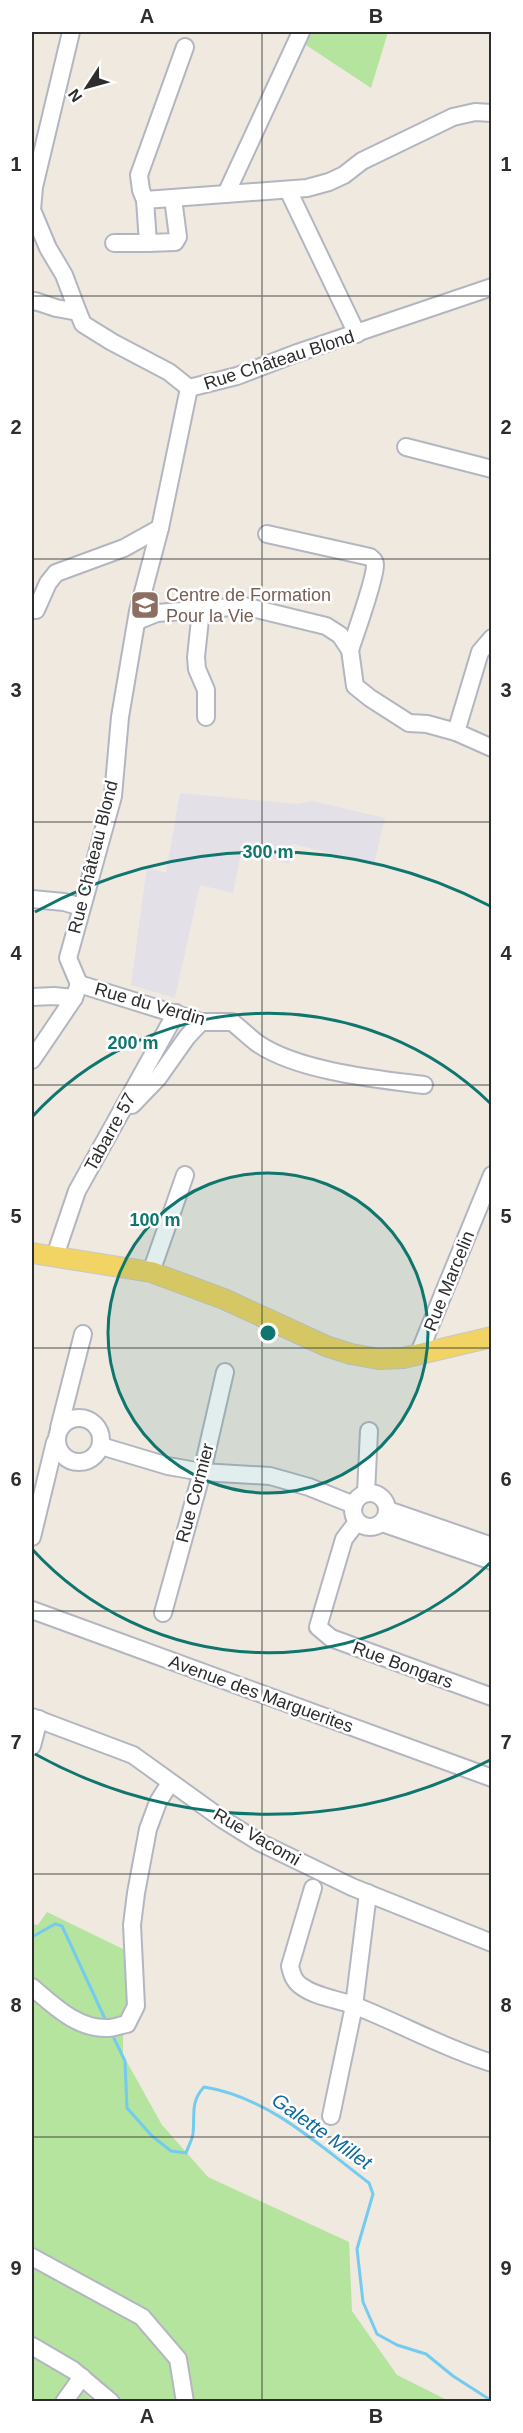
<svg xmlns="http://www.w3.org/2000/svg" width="523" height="2433" viewBox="0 0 523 2433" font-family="Helvetica,sans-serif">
	<rect width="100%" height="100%" fill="#efe9e0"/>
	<path fill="#e3e0e8" d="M180 793 296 804 312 801 385 818 374 864 293 844 289 864 242 848 233 893 200 885 175 998 131 985 147 867 166 873Z"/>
	<g fill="#b4e49d">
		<path d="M311 32H388L371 88 306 45Z"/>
		<path d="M47 1912 125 1950 131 1995 123 2020V2055L162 2125 208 2177 349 2242 352 2311 397 2375 449 2401H121L81 2367 32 2339V1924L38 1925Z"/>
		<path d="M32 2355 64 2375 93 2401H32Z"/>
	</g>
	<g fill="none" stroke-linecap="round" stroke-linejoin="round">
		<g stroke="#75cbef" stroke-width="3">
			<path d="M32 1937 55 1924 62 1926 106 2021"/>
			<path d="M111 2032 125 2061 127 2108 152 2136 171 2151 186 2153C188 2147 192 2140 193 2134 195 2115 190 2102 204 2087 268 2097 319 2145 369 2183L373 2194 357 2249 363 2302 377 2334 397 2345 426 2354 453 2376 492 2401"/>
		</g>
		<g stroke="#b3b6c1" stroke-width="20">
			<g id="minor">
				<path d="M71 32 34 187 32 210 48 248 64 275 78 312"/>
				<path d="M288 190 357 334"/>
				<path d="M226 194 301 32"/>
				<path d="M145 200 141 190 139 175 185 47"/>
				<path d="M114 243H148L145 200 307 188 329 182 344 175 362 161 453 117 475 112 492 113"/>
				<path d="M148 243 175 242 178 237 173 198"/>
				<path d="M32 302 35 301 56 308 78 312 83 324 112 342 169 372 189 388"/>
				<path d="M189 388 237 376 297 353 492 287"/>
				<path d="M406 447 492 469"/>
				<path d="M267 534 370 557C373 560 375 560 375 565 375 580 356 632 350 650"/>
				<path d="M32 609 36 610 48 583 56 573 124 548 160 528"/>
				<path d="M201 610 196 657 197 669 206 690V717"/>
				<path d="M137 621 157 613 244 606 326 626 340 635 350 650 355 686 370 698 409 723 427 724 456 732 492 748"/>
				<path d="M456 732 480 652 492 638"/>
				<path d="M32 899 64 902 81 907"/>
				<path d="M79 984 68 958 113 796 120 717 138 611 160 528 189 388"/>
				<path d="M79 984 201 1022H232C241 1029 249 1037 257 1043 297 1071 376 1079 424 1085"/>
				<path d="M32 997 54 996 74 998"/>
				<path d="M32 1060 74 998 79 984"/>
				<path d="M132 1105 158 1078 187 1037 201 1022"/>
				<path d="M55 1256 77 1191 176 1013"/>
				<path d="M151 1272 185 1175"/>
				<path d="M419 1353 492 1175"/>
				<circle cx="79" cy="1440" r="22"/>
				<path d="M59 1428 83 1334"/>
				<path d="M101 1446 168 1466 202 1472 270 1476 309 1487 354 1505"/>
				<circle cx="370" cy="1510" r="17"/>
				<path d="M366 1493 369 1431"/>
				<path d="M388 1510 492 1546"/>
				<path d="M357 1522 344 1539 318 1627 331 1638 492 1697"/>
				<path d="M382 1523 492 1561"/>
				<path d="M32 1537 55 1442"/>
				<path d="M32 1610 492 1778"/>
				<path d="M163 1613 202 1472 225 1372"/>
				<path d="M32 1717 133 1755 222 1819 259 1842 352 1887 492 1943"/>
				<path d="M32 1746 39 1719"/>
				<path d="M313 1888 290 1966C292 1975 294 1981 301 1986 316 1997 336 1999 353 2005 400 2023 443 2048 492 2063"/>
				<path d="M32 1987C53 2005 78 2030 109 2028 114 2028 121 2025 127 2024L136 2006 132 1925 136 1893 148 1829 158 1802 170 1783"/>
				<path d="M331 2116 354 2006 368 1893"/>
				<path d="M32 2257 142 2317 178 2359 185 2402"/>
				<path d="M32 2346 73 2370 111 2402"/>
				<path d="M64 2402 82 2377"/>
			</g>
		</g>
		<g stroke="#c8c8c8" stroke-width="22">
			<path id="major" d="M32 1253 151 1272 224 1299 326 1346 351 1354 379 1359 403 1358 492 1337"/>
		</g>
		<use href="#minor" stroke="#fff" stroke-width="16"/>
		<use href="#major" stroke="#f1d463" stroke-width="20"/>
	</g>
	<path fill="none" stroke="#2d2d2d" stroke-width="1.5" stroke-opacity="0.55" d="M262 32V2402M32 296H492M32 559H492M32 822H492M32 1085H492M32 1348H492M32 1611H492M32 1874H492M32 2137H492"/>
	<circle cx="268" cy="1333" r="160" fill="#0f766e" fill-opacity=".12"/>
	<g fill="none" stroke="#0f766e" stroke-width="3">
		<circle cx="268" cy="1333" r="160"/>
		<path d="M490 1563A320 320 0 0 1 32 1549M32 1117A320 320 0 0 1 490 1103"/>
		<path d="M490 1760A481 481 0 0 1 35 1754M35 912A481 481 0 0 1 490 906"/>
	</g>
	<defs>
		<g id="university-square" transform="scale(1.5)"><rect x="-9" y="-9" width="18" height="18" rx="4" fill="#8d6e63" stroke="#fff"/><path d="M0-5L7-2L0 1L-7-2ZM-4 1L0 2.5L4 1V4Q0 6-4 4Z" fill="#fff"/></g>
	</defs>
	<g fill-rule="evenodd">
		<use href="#university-square" x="145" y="605"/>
	</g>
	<g text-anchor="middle" stroke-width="5" stroke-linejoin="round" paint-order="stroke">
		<g font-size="18" fill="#2d2d2d" stroke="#fff">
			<text transform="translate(279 360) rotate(-18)" y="6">Rue Château Blond</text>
			<text transform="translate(93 857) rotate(-76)" y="6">Rue Château Blond</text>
			<text transform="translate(150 1004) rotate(16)" y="6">Rue du Verdin</text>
			<text transform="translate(110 1132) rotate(-61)" y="6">Tabarre 57</text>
			<text transform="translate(449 1281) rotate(-68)" y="6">Rue Marcelin</text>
			<text transform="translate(195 1493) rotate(-75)" y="6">Rue Cormier</text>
			<text transform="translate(403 1665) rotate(20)" y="6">Rue Bongars</text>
			<text transform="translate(261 1694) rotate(20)" y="6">Avenue des Marguerites</text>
			<text transform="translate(257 1837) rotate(30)" y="6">Rue Vacomi</text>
		</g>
		<g font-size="18" fill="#785e54" stroke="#fff" text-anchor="start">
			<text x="166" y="601">Centre de Formation<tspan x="166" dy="21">Pour la Vie</tspan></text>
		</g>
		<g font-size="20" font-style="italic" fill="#0e6aa1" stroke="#fff">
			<text transform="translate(322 2131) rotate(35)" y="7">Galette Millet</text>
		</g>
	</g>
	<circle cx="268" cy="1333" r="9" fill="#0f766e" stroke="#fff" stroke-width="3"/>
	<g font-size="18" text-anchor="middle" font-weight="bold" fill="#0f766e" stroke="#fff" stroke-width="5" stroke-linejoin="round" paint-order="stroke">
		<text x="268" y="858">300 m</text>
		<text x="133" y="1049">200 m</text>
		<text x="155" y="1226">100 m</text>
	</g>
	<rect width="523" height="2433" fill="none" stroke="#ffffff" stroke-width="66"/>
	<g transform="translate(87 87) rotate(234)" stroke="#ffffff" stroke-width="4.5" paint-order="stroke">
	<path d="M0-4.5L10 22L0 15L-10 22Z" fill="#2d2d2d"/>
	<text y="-9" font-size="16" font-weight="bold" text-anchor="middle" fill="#2d2d2d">N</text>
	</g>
	<rect x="33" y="33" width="457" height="2367" fill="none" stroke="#2d2d2d" stroke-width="2"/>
	<g font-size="20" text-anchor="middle" font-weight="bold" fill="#2d2d2d">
		<text x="147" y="23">A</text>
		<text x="376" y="23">B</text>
		<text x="16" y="171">1</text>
		<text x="506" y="171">1</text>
		<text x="16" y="434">2</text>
		<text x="506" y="434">2</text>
		<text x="16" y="697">3</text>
		<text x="506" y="697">3</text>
		<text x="16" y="960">4</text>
		<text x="506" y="960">4</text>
		<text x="16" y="1223">5</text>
		<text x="506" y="1223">5</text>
		<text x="16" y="1486">6</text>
		<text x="506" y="1486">6</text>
		<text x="16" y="1749">7</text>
		<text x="506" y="1749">7</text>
		<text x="16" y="2012">8</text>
		<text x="506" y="2012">8</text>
		<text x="16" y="2275">9</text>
		<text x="506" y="2275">9</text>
		<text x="147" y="2423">A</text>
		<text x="376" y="2423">B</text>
	</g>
</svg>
